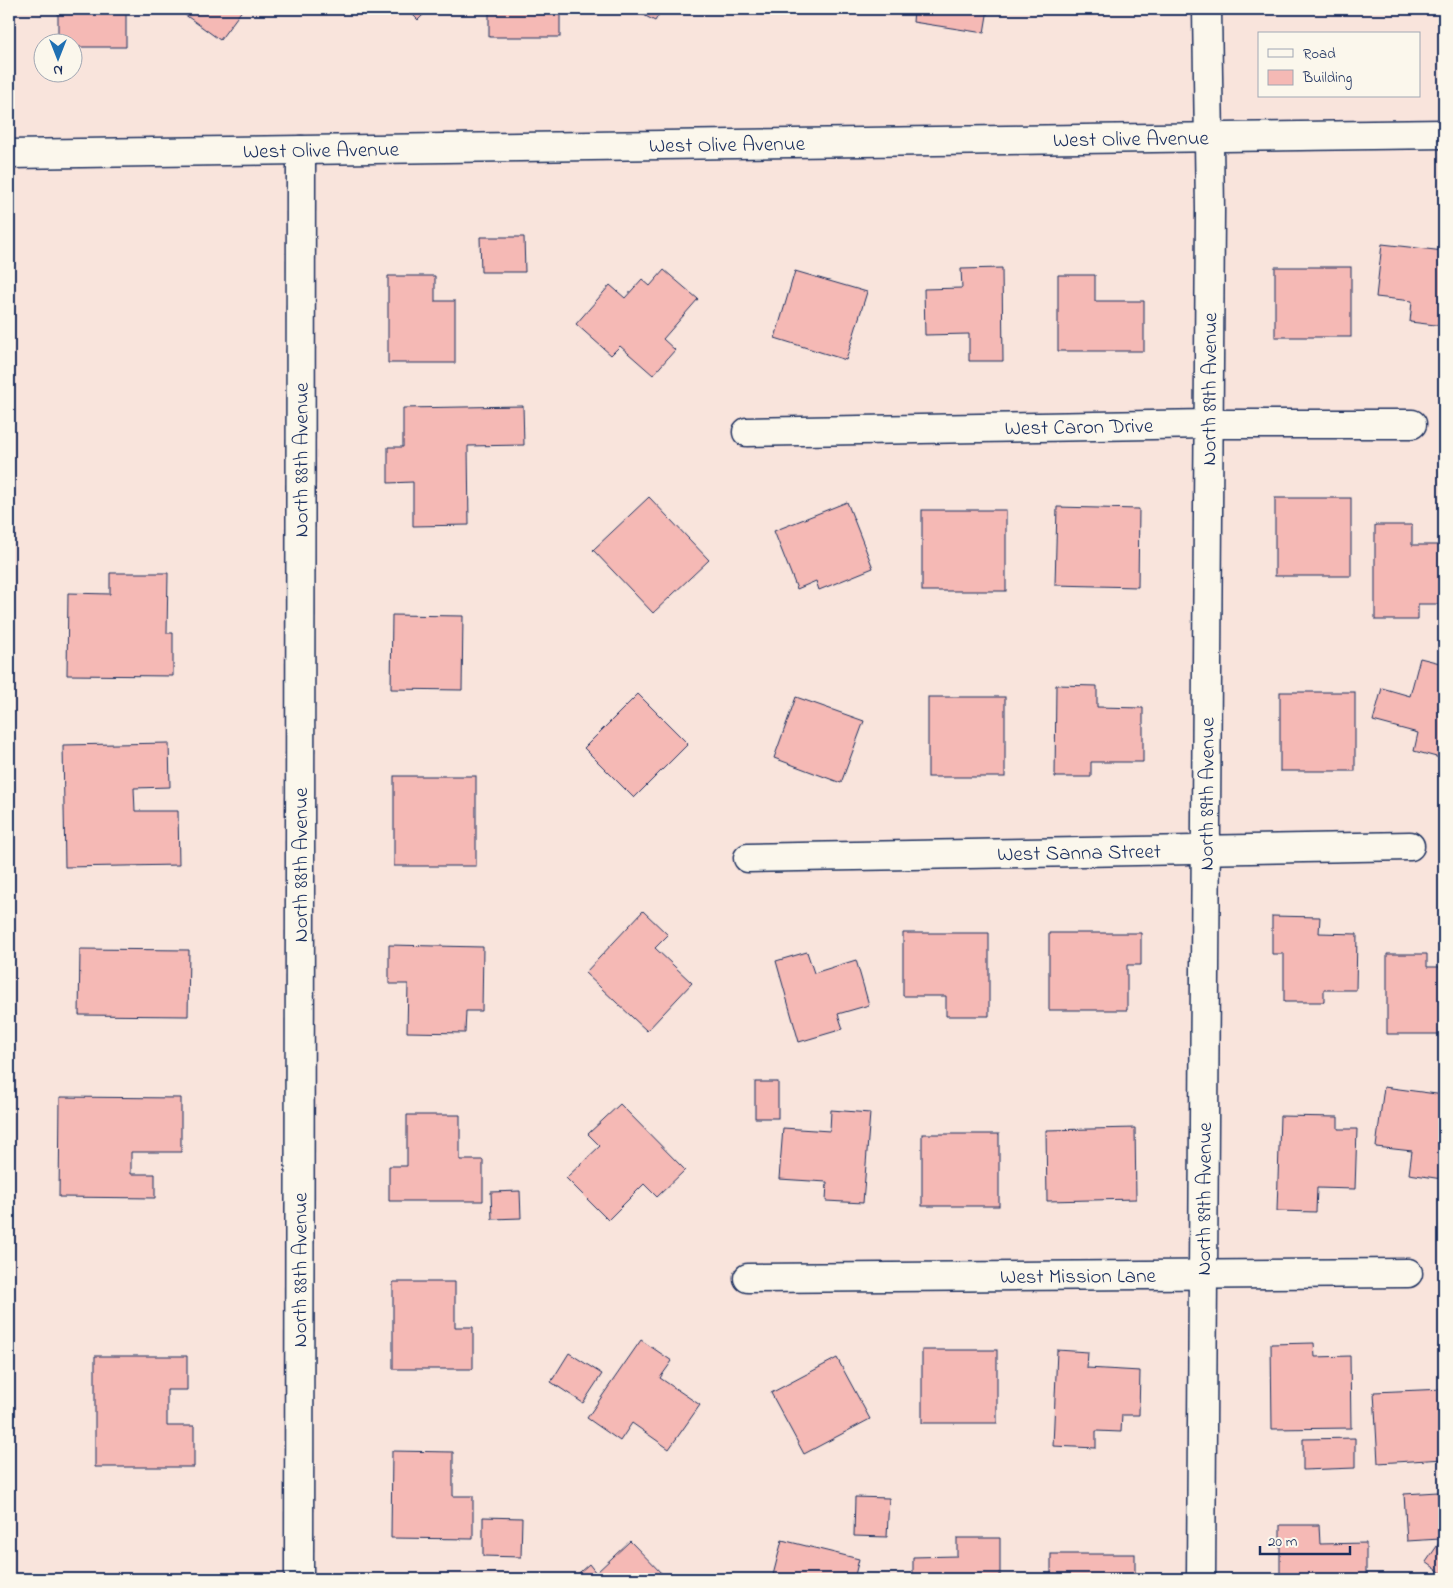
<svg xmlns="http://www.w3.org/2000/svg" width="1453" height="1588" viewBox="0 0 1453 1588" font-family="'Indie Flower',sans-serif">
	<rect width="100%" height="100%" fill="#f9e4dc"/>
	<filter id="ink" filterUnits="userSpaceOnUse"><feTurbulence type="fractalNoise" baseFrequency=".02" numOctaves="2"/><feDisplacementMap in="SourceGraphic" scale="10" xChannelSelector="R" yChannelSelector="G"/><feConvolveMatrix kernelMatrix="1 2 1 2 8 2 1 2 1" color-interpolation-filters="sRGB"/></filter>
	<g filter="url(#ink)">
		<g fill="#f5b9b5" stroke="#1b2f5e">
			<path d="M58 9H126V47H72V42H58Z"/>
			<path d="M177 9H243L220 40Z"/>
			<path d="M407 9H429L418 20Z"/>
			<rect x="489" y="9" width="71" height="28"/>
			<path d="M632 9H662L655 21Z"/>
			<path d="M914 9H988L984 33 913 22Z"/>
			<path d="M480 237H524L525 272H481Z"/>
			<path d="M1382 244 1444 251V326L1410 322 1412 301 1376 297Z"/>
			<rect x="1275" y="267" width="76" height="70"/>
			<path d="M1002 268 1003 361H969V334L925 335 924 289 962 288 961 269Z"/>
			<path d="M664 270 698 299 663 339 675 350 653 375 620 346 611 355 576 324 610 285 625 298 642 279 650 286Z"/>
			<path d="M795 271 867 292 846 360 775 338Z"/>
			<path d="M1058 275H1095V301H1144V351H1058Z"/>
			<path d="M388 276H435V301H455V363H388Z"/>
			<path d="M523 406 524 445 468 446 469 525 413 526V482L388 483V447H403V408Z"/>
			<path d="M649 497 709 560 653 613 593 550Z"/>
			<rect x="1275" y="498" width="76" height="78"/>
			<path d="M847 502 873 568 819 590 816 581 797 589 774 531Z"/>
			<path d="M1057 507 1139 509 1138 587 1055 585Z"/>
			<rect x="922" y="510" width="84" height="81"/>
			<path d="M1375 525H1412V545H1444L1443 604H1418V620H1375Z"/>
			<path d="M110 573H168L167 633H173V676L67 675 68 593 110 594Z"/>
			<path d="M392 615 463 616 462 690 391 689Z"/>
			<path d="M1420 658 1444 664V759L1414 751 1418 733 1373 721 1382 688 1410 696Z"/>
			<path d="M1056 685 1097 686V707L1143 708V762H1091V777H1055Z"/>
			<rect x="1280" y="692" width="75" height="79"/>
			<path d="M638 694 688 744 634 798 584 748Z"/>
			<path d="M796 697 864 721 841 783 774 758Z"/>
			<rect x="928" y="697" width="77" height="80"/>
			<path d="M169 743 170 787 134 788 135 811H178L179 865 65 867 63 745Z"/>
			<rect x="394" y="776" width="82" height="90"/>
			<path d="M643 911 668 935 655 948 692 983 647 1031 585 973Z"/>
			<path d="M1272 916 1320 917 1319 933 1357 934 1356 990H1324V1002H1284V954H1272Z"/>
			<path d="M903 933H989V1016H946V996H903Z"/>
			<path d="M1049 933H1141V965H1127V1010H1049Z"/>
			<path d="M389 945 483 947 482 1011H466L465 1033 407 1032 408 984H389Z"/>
			<path d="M80 949 189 950 188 1016 79 1015Z"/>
			<path d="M807 952 814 973 856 960 869 1005 838 1014 843 1029 799 1042 776 961Z"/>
			<path d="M1387 954H1427V967H1444V1034H1387Z"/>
			<rect x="755" y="1082" width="23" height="36"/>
			<path d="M1384 1087 1444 1095V1163L1442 1179 1409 1174 1412 1151 1376 1147Z"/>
			<path d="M60 1097 181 1098V1152H131V1174H155V1198L59 1197Z"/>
			<path d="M620 1104 685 1170 657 1197 644 1184 608 1220 566 1178 600 1146 588 1134Z"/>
			<path d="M831 1110 870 1113 863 1203 826 1201 827 1182 779 1179 783 1128 830 1131Z"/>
			<path d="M407 1115H460V1160H483V1201H389V1166H407Z"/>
			<path d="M1280 1116 1338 1117V1129H1357L1355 1189 1317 1188 1316 1212 1277 1211Z"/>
			<path d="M1135 1128 1136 1199 1047 1201 1046 1130Z"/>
			<rect x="922" y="1134" width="77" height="72"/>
			<path d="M520 1191 521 1218 492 1219 491 1192Z"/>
			<path d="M393 1282H455V1327H473V1369H393Z"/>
			<path d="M641 1340 672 1361 660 1378 700 1405 669 1449 632 1423 620 1441 587 1418Z"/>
			<path d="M1314 1343 1315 1357 1350 1356 1351 1428 1272 1429 1271 1344Z"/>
			<rect x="922" y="1350" width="75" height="73"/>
			<path d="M1057 1350 1088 1352 1087 1368 1140 1371 1139 1415H1122L1121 1432 1096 1431V1448L1053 1446Z"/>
			<path d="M569 1353 602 1374 583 1403 551 1382Z"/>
			<path d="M95 1356H187V1390H167V1426H194V1467H95Z"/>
			<path d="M837 1358 870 1419 804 1454 771 1393Z"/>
			<path d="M1444 1389V1459L1378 1463 1374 1392Z"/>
			<path d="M1355 1438V1468L1303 1470V1439Z"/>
			<path d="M392 1451 453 1452V1496H473V1539L391 1538Z"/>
			<path d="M1438 1492 1440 1539 1407 1541 1404 1494Z"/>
			<path d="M855 1497 889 1498 887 1537 854 1536Z"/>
			<path d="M483 1517 522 1518 521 1557 483 1556Z"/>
			<path d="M1280 1525H1319L1320 1544 1366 1543V1579H1280Z"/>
			<path d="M1444 1536V1575L1426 1562Z"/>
			<path d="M957 1538H1000V1579H913V1557L957 1556Z"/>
			<path d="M782 1540 859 1559 854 1579H772Z"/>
			<path d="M630 1541 667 1579H572L589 1564 596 1573Z"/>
			<rect x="1051" y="1554" width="84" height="25"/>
		</g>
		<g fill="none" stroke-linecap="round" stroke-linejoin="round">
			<g stroke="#1b2f5e" stroke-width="31">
				<g id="street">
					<path id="s1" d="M747 432 1208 424H1412"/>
					<path id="s2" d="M748 858 1410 846"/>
					<path id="s3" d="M748 1278 1408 1273"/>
					<path id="s4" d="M299 1579 301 150"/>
					<path id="s5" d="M1201 1579 1210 210 1207 9"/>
				</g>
			</g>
			<g stroke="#1b2f5e" stroke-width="31">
				<g id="secondary">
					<path id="s6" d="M9 154 1444 134"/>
				</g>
			</g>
			<use href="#street" stroke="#fbf7ec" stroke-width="28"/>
			<use href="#secondary" stroke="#fbf7ec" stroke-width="28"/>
		</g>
	</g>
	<g text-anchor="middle" stroke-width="4.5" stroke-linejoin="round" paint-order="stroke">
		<g font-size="21" fill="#1b2f5e" stroke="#fbf7ec">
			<text dy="7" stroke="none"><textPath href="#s6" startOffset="1122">West Olive Avenue</textPath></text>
			<text dy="7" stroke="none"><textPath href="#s6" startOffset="718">West Olive Avenue</textPath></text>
			<text dy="7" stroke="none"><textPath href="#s6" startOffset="312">West Olive Avenue</textPath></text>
			<text dy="7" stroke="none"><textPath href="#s5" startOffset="1190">North 89th Avenue</textPath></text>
			<text dy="7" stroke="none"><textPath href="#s1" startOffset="332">West Caron Drive</textPath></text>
			<text dy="7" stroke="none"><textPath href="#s4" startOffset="1119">North 88th Avenue</textPath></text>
			<text dy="7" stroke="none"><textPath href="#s5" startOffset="785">North 89th Avenue</textPath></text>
			<text dy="7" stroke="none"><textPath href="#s2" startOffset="331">West Sanna Street</textPath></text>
			<text dy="7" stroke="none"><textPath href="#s4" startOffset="714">North 88th Avenue</textPath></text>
			<text dy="7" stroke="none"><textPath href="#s5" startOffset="380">North 89th Avenue</textPath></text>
			<text dy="7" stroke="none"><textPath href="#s4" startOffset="309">North 88th Avenue</textPath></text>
			<text dy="7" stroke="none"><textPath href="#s3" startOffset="330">West Mission Lane</textPath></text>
		</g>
	</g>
	<rect width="1453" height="1588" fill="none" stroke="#fbf7ec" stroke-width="30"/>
	<rect x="15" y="15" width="1423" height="1558" fill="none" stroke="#1b2f5e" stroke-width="2" filter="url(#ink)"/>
	<rect x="1258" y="32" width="162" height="65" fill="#fbf7ec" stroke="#a1a7b3"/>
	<rect x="1268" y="49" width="25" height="8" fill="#fbf7ec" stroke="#a1a7b3"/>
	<text x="1303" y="58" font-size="15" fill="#1b2f5e">Road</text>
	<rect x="1268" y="70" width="25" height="15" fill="#f5b9b5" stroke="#a1a7b3"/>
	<text x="1303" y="82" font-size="15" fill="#1b2f5e">Building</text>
	<g transform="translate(58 58) rotate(180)"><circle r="24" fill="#fbf7ec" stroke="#a1a7b3"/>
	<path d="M0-4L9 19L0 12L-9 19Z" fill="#1f6fb2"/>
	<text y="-8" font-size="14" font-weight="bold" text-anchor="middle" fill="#1b2f5e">N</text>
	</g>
	<path d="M1260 1546v8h90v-8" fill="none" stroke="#1b2f5e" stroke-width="2.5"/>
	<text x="1268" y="1546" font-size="15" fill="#1b2f5e" stroke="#fbf7ec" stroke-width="4" paint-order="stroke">20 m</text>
</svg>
